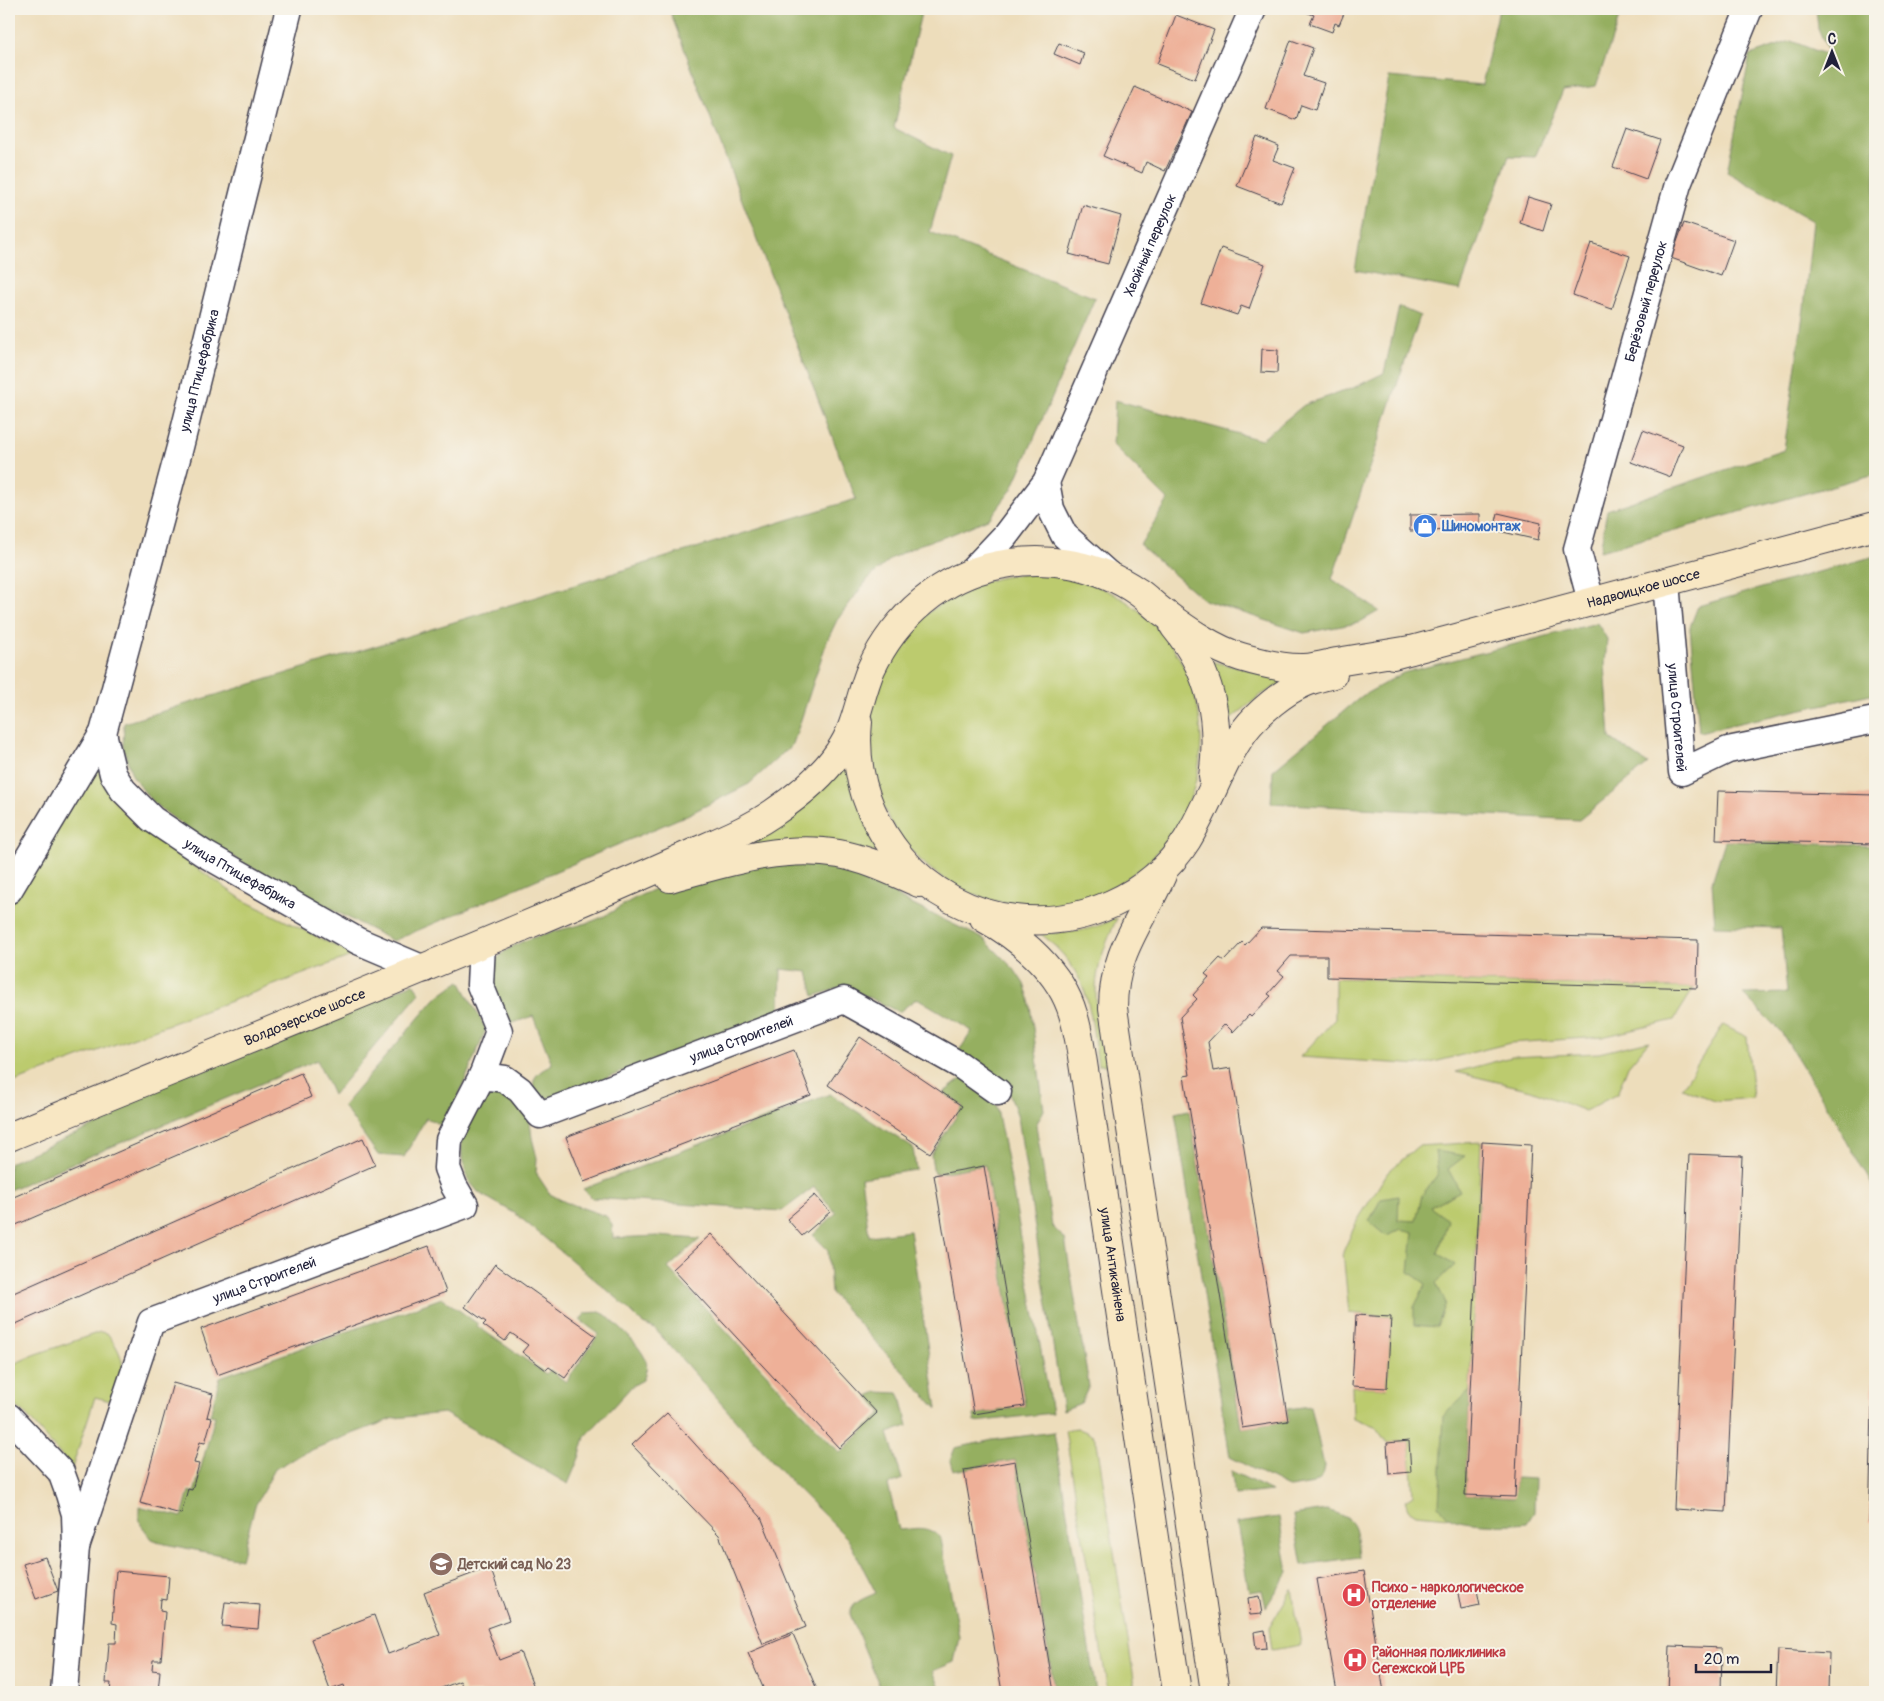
<svg xmlns="http://www.w3.org/2000/svg" width="1884" height="1701" viewBox="0 0 1884 1701" font-family="Pangolin,sans-serif">
	<rect width="100%" height="100%" fill="#f7f3e8"/>
	<filter id="ink" filterUnits="userSpaceOnUse"><feTurbulence type="fractalNoise" baseFrequency=".02" numOctaves="2"/><feDisplacementMap in="SourceGraphic" scale="10" xChannelSelector="R" yChannelSelector="G"/><feConvolveMatrix kernelMatrix="1 2 1 2 8 2 1 2 1" color-interpolation-filters="sRGB"/></filter>
	<filter id="wash" filterUnits="userSpaceOnUse"><feTurbulence type="fractalNoise" baseFrequency=".0096" numOctaves="4" result="noise"/><feDisplacementMap in="SourceGraphic" scale="20" xChannelSelector="R" yChannelSelector="G"/><feGaussianBlur stdDeviation="1.12" result="paint"/><feColorMatrix in="noise" values="0 0 0 0 0 0 0 0 0 0 0 0 0 0 0 0 0 1.4 0 .05"/><feComposite in="paint" operator="in"/></filter>
	<g filter="url(#wash)">
		<rect width="100%" height="100%" fill="#edddbb"/>
		<g fill="#bccb6e" stroke="#6f7654">
			<circle cx="1035" cy="740" r="166"/>
			<path d="M1208 661 1291 678 1261 695 1226 723Z"/>
			<path d="M850 754 885 852 687 866Z"/>
			<path d="M98 760 133 817 171 850 243 900 354 955 9 1084V907Z"/>
			<path d="M1117 918C1106 943 1095 968 1096 996 1097 1019 1103 1042 1107 1065H1098C1089 1005 1091 974 1040 933 1070 934 1089 931 1117 918Z"/>
			<path d="M1335 978 1694 988 1674 1020 1602 1037 1510 1043 1422 1065 1300 1057 1335 1019Z"/>
			<path d="M1723 1025 1747 1037 1753 1098 1715 1101 1682 1088Z"/>
			<path d="M1649 1041 1628 1066 1617 1094 1585 1111 1531 1090 1456 1072 1512 1057 1599 1053Z"/>
			<path d="M1481 1142 1465 1495 1449 1517 1416 1514 1408 1509 1405 1500 1413 1495 1409 1441 1387 1443 1375 1426 1353 1418 1352 1386 1387 1388 1391 1317 1349 1313 1343 1252 1357 1221 1388 1172 1418 1146Z"/>
			<path d="M100 1332 107 1333C128 1360 124 1372 118 1403L95 1397 72 1468 28 1417 9 1399V1366L34 1355Z"/>
			<path d="M1077 1428 1093 1435 1097 1443 1136 1692H1108L1065 1430Z"/>
			<path d="M1292 1589 1301 1645 1272 1650 1269 1628Z"/>
		</g>
		<g fill="#95af61" stroke="#5c684e">
			<path d="M669 9H922L894 128 951 156 930 232 1095 298 1012 489 990 518 950 535 918 545 892 558 868 579 837 620 827 641 793 744 749 784 687 815 393 941 247 865 185 827 152 802 132 775 123 747 124 723 856 499Z"/>
			<path d="M1499 9H1622L1596 86 1563 91 1535 157 1509 156 1460 290 1355 270 1389 77 1482 85Z"/>
			<path d="M1816 9H1875V474L1600 551 1607 510 1784 450 1804 308 1813 221 1727 172 1750 55 1791 41 1830 56 1818 28Z"/>
			<path d="M1399 307 1420 316 1332 579 1379 611 1358 623 1304 633 1204 600 1140 545 1168 500 1113 445 1115 400 1261 440 1304 405 1353 388 1384 373Z"/>
			<path d="M1875 556V693L1699 732 1690 627 1698 606Z"/>
			<path d="M1597 623 1607 639 1605 664 1610 738 1648 764 1579 820 1271 803 1273 770 1362 696 1403 673Z"/>
			<path d="M1725 841 1875 846V1190L1823 1099 1781 1032 1743 994 1787 993 1781 928 1715 926 1712 882Z"/>
			<path d="M745 860 852 868 909 903 984 939 1014 969 1024 984 1029 998 1044 1110 1036 1125 1052 1226 1065 1239 1089 1386 1081 1403 1063 1410 1018 1117 1006 1084 959 1051 972 1031 917 998 899 1012 845 986 814 996 808 972 781 969 780 1011 555 1098H545L534 1091C531 1075 540 1072 552 1064L533 1016 510 1024C500 1008 485 984 494 964 507 937 568 930 593 921 609 915 622 905 637 897 671 880 709 871 745 860Z"/>
			<path d="M460 981 486 1029 446 1127 426 1118 404 1157 378 1155 343 1106 435 999Z"/>
			<path d="M413 983 420 993 333 1095 317 1060 9 1190V1163L96 1125 101 1114 235 1050 272 1046 306 1032Z"/>
			<path d="M965 1076 996 1104 1010 1175 1052 1413 975 1422 974 1415 1025 1406 985 1165 934 1174 931 1155 963 1106 943 1093Z"/>
			<path d="M502 1093 513 1099 529 1114 532 1138 537 1158 536 1173 550 1194 565 1202 606 1216 612 1224 613 1238 657 1236 700 1239 668 1268 840 1453 882 1413 868 1396 877 1392 898 1393 902 1401 908 1426 888 1433 902 1479 888 1485 899 1530C915 1529 930 1524 941 1539L959 1637 954 1662 933 1671 942 1692H882L850 1614C852 1601 866 1598 876 1593L848 1539 789 1480 655 1329 643 1324 618 1299 516 1214 479 1193 469 1181 462 1159 461 1138 481 1100Z"/>
			<path d="M830 1094 913 1148 916 1170 861 1178 869 1236 910 1231 937 1409 831 1293 828 1250 813 1235 836 1213 814 1187 782 1211 592 1198 583 1189Z"/>
			<path d="M1189 1110 1241 1428 1288 1421 1287 1409 1311 1406 1324 1466 1322 1478 1314 1484 1290 1488 1230 1457 1175 1113Z"/>
			<path d="M1435 1151 1465 1156 1448 1169 1460 1191 1430 1207 1448 1220 1438 1253 1455 1265 1436 1283 1446 1303 1437 1327 1414 1325V1307L1426 1284 1409 1272 1413 1232 1401 1229 1387 1236 1369 1221 1381 1199 1399 1196 1398 1220 1416 1221 1422 1195 1438 1174Z"/>
			<path d="M442 1298 478 1324 477 1326 546 1374 550 1370 566 1382 599 1334 580 1320 586 1313 600 1312 606 1315C617 1326 641 1345 646 1361 648 1367 645 1374 643 1380L632 1386 585 1437 579 1458 568 1484 444 1413 395 1418 341 1438 304 1453 275 1469 255 1506 241 1559 165 1544 152 1539 141 1525 139 1517V1506L182 1517 189 1491 194 1493 215 1416 210 1415 220 1377Z"/>
			<path d="M1470 1391 1465 1495 1514 1498 1516 1478 1535 1479 1534 1512 1527 1523C1511 1525 1462 1526 1449 1517 1445 1514 1442 1509 1439 1505L1444 1415Z"/>
			<path d="M1054 1432 1096 1692H1055L1015 1460 953 1471 950 1461 955 1448 993 1440Z"/>
			<path d="M1231 1471 1272 1491 1235 1495Z"/>
			<path d="M1326 1510C1358 1518 1356 1527 1359 1557L1302 1565 1293 1515Z"/>
			<path d="M1279 1517 1288 1573 1266 1607 1262 1590 1249 1592 1237 1523Z"/>
		</g>
		<g id="blocks">
			<g fill="#eeb098">
				<path d="M1297 9H1346L1339 25 1335 23 1332 32 1310 24 1314 15Z"/>
				<path d="M1176 15 1214 30 1195 79 1157 64Z"/>
				<path d="M1291 40 1313 48 1303 76 1324 83 1315 110 1301 105 1296 120 1266 109Z"/>
				<path d="M1059 43 1084 53 1080 65 1054 54Z"/>
				<path d="M1135 87 1192 112 1165 171 1146 162 1142 173 1103 156Z"/>
				<path d="M1627 129 1660 140 1646 179 1613 167Z"/>
				<path d="M1257 137 1279 146 1273 160 1295 168 1281 203 1237 186Z"/>
				<path d="M1528 197 1551 204 1543 231 1520 223Z"/>
				<path d="M1083 205 1121 216 1108 264 1069 254Z"/>
				<path d="M1684 223 1734 240 1721 276 1671 258Z"/>
				<path d="M1591 243 1630 256 1612 309 1573 295Z"/>
				<path d="M1221 248 1265 264 1249 309 1241 306 1237 315 1201 303Z"/>
				<path d="M1262 349 1278 350 1277 373 1261 372Z"/>
				<path d="M1643 430 1683 445 1671 477 1631 462Z"/>
				<path d="M1498 513 1541 523 1538 540 1494 530Z"/>
				<path d="M1480 514V530L1410 531V515Z"/>
				<path d="M1718 791 1875 795V844L1716 840Z"/>
				<path d="M1261 928 1698 940 1697 988 1327 977V956H1291L1278 971 1284 976 1268 994 1271 996 1251 1017 1249 1015 1233 1032 1225 1024 1208 1042 1213 1071 1231 1068 1288 1421 1242 1428 1184 1076 1190 1075 1180 1017 1197 999 1193 995 1209 977 1205 974 1220 958 1224 961 1242 942 1245 945Z"/>
				<path d="M860 1037 962 1106 930 1153 828 1085Z"/>
				<path d="M794 1050 811 1095 584 1182 566 1137Z"/>
				<path d="M301 1073 311 1097 9 1228V1199Z"/>
				<path d="M363 1138 375 1165 9 1327V1295Z"/>
				<path d="M1482 1142 1531 1145 1515 1497 1465 1495Z"/>
				<path d="M1689 1154 1742 1156 1726 1512 1674 1509Z"/>
				<path d="M984 1166 1024 1406 974 1414 934 1175Z"/>
				<path d="M815 1195 830 1212 802 1236 787 1219Z"/>
				<path d="M711 1234 877 1413 839 1448 673 1269Z"/>
				<path d="M429 1246 446 1292 217 1375 201 1329Z"/>
				<path d="M495 1264 596 1336 565 1378 549 1367 546 1370 522 1352 528 1345 511 1333 505 1341 483 1325 486 1322 465 1307Z"/>
				<path d="M1356 1315 1391 1317 1387 1388 1352 1386Z"/>
				<path d="M1874 1334H1875V1522H1869Z"/>
				<path d="M173 1383 213 1394 207 1417 212 1418 205 1443 200 1442 194 1463 199 1464 192 1490 188 1489 181 1514 140 1503Z"/>
				<path d="M667 1413 761 1517 806 1627 763 1644 719 1535 632 1445Z"/>
				<path d="M1409 1441 1411 1472 1389 1474 1387 1443Z"/>
				<path d="M1015 1461 1054 1692H1002L964 1470Z"/>
				<path d="M45 1557 58 1591 36 1599 23 1564Z"/>
				<path d="M490 1567 509 1620 487 1628 499 1660 520 1652 536 1692H465L460 1681 431 1692H346L344 1685 330 1690 311 1639 374 1615 388 1654 440 1635 424 1592Z"/>
				<path d="M116 1571 169 1576 167 1600 161 1599 160 1611 165 1612 161 1660H153L152 1670 160 1671 158 1692H110L111 1683H106L109 1643H116L117 1624 112 1623Z"/>
				<path d="M1364 1571 1384 1692H1337L1317 1579Z"/>
				<path d="M1476 1585 1480 1605 1461 1609 1457 1588Z"/>
				<path d="M1259 1596 1262 1614 1250 1615 1248 1598Z"/>
				<path d="M225 1602 260 1605 258 1629 222 1626Z"/>
				<path d="M1265 1630 1267 1648 1256 1649 1254 1632Z"/>
				<path d="M793 1634 818 1692H765L748 1653Z"/>
				<path d="M1670 1646 1722 1648 1721 1692H1668Z"/>
				<path d="M1778 1650 1829 1653 1828 1692H1776Z"/>
				<path d="M1618 1690 1643 1691V1692H1618Z"/>
			</g>
		</g>
	</g>
	<g filter="url(#ink)">
		<use href="#blocks" fill-opacity="0" stroke="#403e4e" stroke-width="1"/>
		<g fill="none" stroke-linecap="round" stroke-linejoin="round">
			<g stroke="#403e4e" stroke-width="29">
				<g id="street">
					<path d="M1046 482 1051 509 1064 535 1109 575"/>
					<path id="s1" d="M969 574 1005 536 1046 482 1253 9"/>
					<path id="s2" d="M1666 582 1682 772 1728 750 1875 720"/>
					<path id="s3" d="M1591 601 1577 549 1678 184 1749 9"/>
					<path id="s4" d="M103 733 113 774 123 790 152 819 203 853 358 941 424 969"/>
					<path id="s5" d="M9 890 103 733 180 447 289 9"/>
					<path id="s6" d="M482 1076 505 1079 520 1090 540 1115 844 1000 960 1065 998 1092"/>
					<path d="M9 1417 61 1472 69 1494 75 1514 76 1547 64 1692"/>
					<path id="s7" d="M76 1547 151 1322 465 1205 454 1186 447 1168 449 1140 482 1076 499 1031 480 985 482 944"/>
				</g>
			</g>
			<g stroke="#403e4e" stroke-width="30">
				<g id="secondary">
					<path d="M1174 626C1211 671 1221 720 1213 777"/>
					<path id="s8" d="M1393 655 1875 526"/>
					<path d="M858 722C853 773 869 819 901 858 929 892 971 914 1015 919 1080 927 1151 897 1187 840 1209 804 1221 763 1245 730 1258 713 1284 691 1304 683 1313 679 1323 677 1333 674"/>
					<path d="M1162 875C1141 923 1113 952 1113 1008L1215 1692"/>
					<path d="M670 878C725 863 782 844 839 854 867 859 893 872 919 883"/>
					<path id="s9" d="M984 918C1021 938 1061 972 1073 1014 1080 1036 1082 1059 1086 1082L1177 1692"/>
					<path id="s10" d="M9 1137C180 1067 351 999 522 927 577 904 631 881 686 856 715 843 747 831 773 813 798 796 822 777 839 752 857 727 859 697 871 669 895 617 942 576 999 565 1046 555 1098 564 1138 592 1147 598 1155 607 1164 613 1187 630 1214 649 1241 657 1261 663 1285 669 1305 668 1316 667 1327 664 1337 662 1361 658 1385 654 1410 650"/>
				</g>
			</g>
			<use href="#street" stroke="#fff" stroke-width="26"/>
			<use href="#secondary" stroke="#f8e7c3" stroke-width="28"/>
		</g>
	</g>
	<defs>
		<g id="shop-disc" transform="scale(1.25)"><circle r="9.5" fill="#3f7fe0" stroke="#f7f3e8"/><path d="M-5-2.5h2.3a2.7 3.5 0 0 1 5.4 0H5L5.5 6h-11ZM-1.5-2.5h3a1.5 2.3 0 0 0-3 0Z" fill="#fff"/></g>
		<g id="school-disc" transform="scale(1.25)"><circle r="9.5" fill="#8d6e63" stroke="#f7f3e8"/><path d="M0-5L7-2L0 1L-7-2ZM-4 1L0 2.5L4 1V4Q0 6-4 4Z" fill="#fff"/></g>
		<g id="hospital-disc" transform="scale(1.25)"><circle r="9.5" fill="#e0444e" stroke="#f7f3e8"/><path d="M-5-5h3v3.5h4V-5h3V5h-3V1.5h-4V5h-3Z" fill="#fff"/></g>
	</defs>
	<g fill-rule="evenodd">
		<use href="#shop-disc" x="1425" y="526"/>
		<use href="#school-disc" x="441" y="1564"/>
		<use href="#hospital-disc" x="1354" y="1595"/>
		<use href="#hospital-disc" x="1355" y="1660"/>
	</g>
	<g text-anchor="middle" stroke-width="4" stroke-linejoin="round" paint-order="stroke">
		<g font-size="14" fill="#22223b" stroke="#f7f3e8">
			<text dy="5" stroke="none"><textPath href="#s1" startOffset="379">Хвойный переулок</textPath></text>
			<text dy="5" stroke="none"><textPath href="#s3" startOffset="311">Берёзовый переулок</textPath></text>
			<text dy="5" stroke="none"><textPath href="#s5" startOffset="558">улица Птицефабрика</textPath></text>
			<text dy="5" stroke="none"><textPath href="#s8" startOffset="259">Надвоицкое шоссе</textPath></text>
			<text dy="5" stroke="none"><textPath href="#s2" startOffset="136">улица Строителей</textPath></text>
			<text dy="5" stroke="none"><textPath href="#s4" startOffset="206">улица Птицефабрика</textPath></text>
			<text dy="5" stroke="none"><textPath href="#s10" startOffset="319">Волдозерское шоссе</textPath></text>
			<text dy="5" stroke="none"><textPath href="#s6" startOffset="289">улица Строителей</textPath></text>
			<text dy="5" stroke="none"><textPath href="#s9" startOffset="388">улица Антикайнена</textPath></text>
			<text dy="5" stroke="none"><textPath href="#s7" startOffset="358">улица Строителей</textPath></text>
		</g>
		<g font-size="14" font-weight="bold" fill="#366cbe" stroke="#f7f3e8" text-anchor="start">
			<text x="1442" y="531">Шиномонтаж</text>
		</g>
		<g font-size="14" font-weight="bold" fill="#785e54" stroke="#f7f3e8" text-anchor="start">
			<text x="458" y="1569">Детский сад № 23</text>
		</g>
		<g font-size="14" font-weight="bold" fill="#be3a42" stroke="#f7f3e8" text-anchor="start">
			<text x="1372" y="1592">Психо - наркологическое<tspan x="1372" dy="16">отделение</tspan></text>
			<text x="1372" y="1657">Районная поликлиника<tspan x="1372" dy="16">Сегежской ЦРБ</tspan></text>
		</g>
	</g>
	<rect width="1884" height="1701" fill="none" stroke="#f7f3e8" stroke-width="30"/>
	<g transform="translate(1832 52)" stroke="#f7f3e8" stroke-width="4" paint-order="stroke">
	<path d="M0-4L9 19L0 12L-9 19Z" fill="#22223b"/>
	<text y="-8" font-size="14" font-weight="bold" text-anchor="middle" fill="#22223b">С</text>
	</g>
	<path d="M1696 1664v8h75v-8" fill="none" stroke="#22223b" stroke-width="2.5"/>
	<text x="1704" y="1664" font-size="15" fill="#22223b" stroke="#f7f3e8" stroke-width="4" paint-order="stroke">20 m</text>
</svg>
